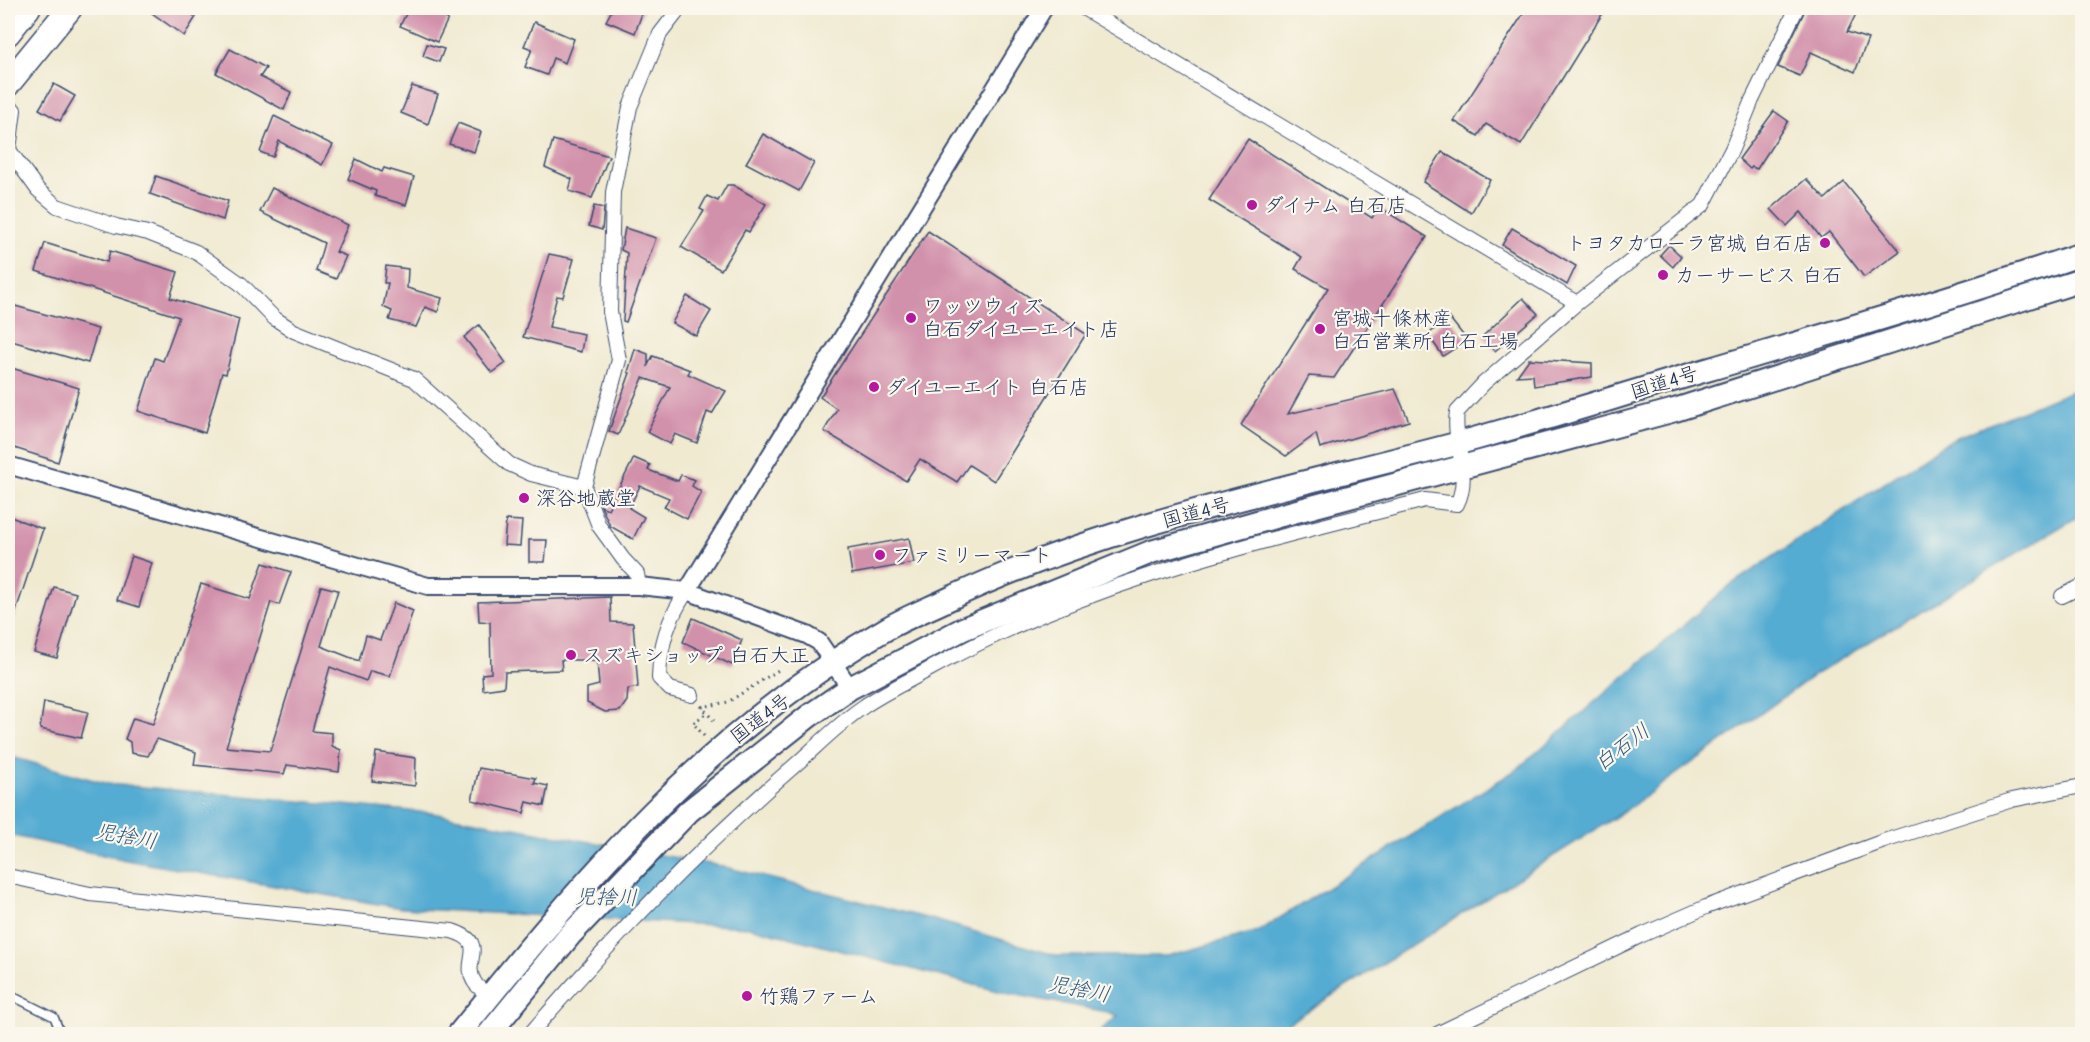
<svg xmlns="http://www.w3.org/2000/svg" width="2090" height="1042" viewBox="0 0 2090 1042" font-family="'Comic Neue','Klee One',sans-serif">
	<rect width="100%" height="100%" fill="#fbf7ec"/>
	<filter id="ink" filterUnits="userSpaceOnUse"><feTurbulence type="fractalNoise" baseFrequency=".0167" numOctaves="2"/><feDisplacementMap in="SourceGraphic" scale="12" xChannelSelector="R" yChannelSelector="G"/><feConvolveMatrix kernelMatrix="1 2 1 2 8 2 1 2 1" color-interpolation-filters="sRGB"/></filter>
	<filter id="wash" filterUnits="userSpaceOnUse"><feTurbulence type="fractalNoise" baseFrequency=".008" numOctaves="4" result="noise"/><feDisplacementMap in="SourceGraphic" scale="24" xChannelSelector="R" yChannelSelector="G"/><feGaussianBlur stdDeviation="1.35" result="paint"/><feColorMatrix in="noise" values="0 0 0 0 0 0 0 0 0 0 0 0 0 0 0 0 0 1.4 0 .05"/><feComposite in="paint" operator="in"/></filter>
	<g filter="url(#wash)">
		<rect width="100%" height="100%" fill="#f0ead1"/>
		<path fill="#55acd2" stroke="#386e98" stroke-width="1.5" d="M2082 387V514L1816 674 1622 813 1271 1034H1096L1118 1016 1108 1012 1006 993 749 927 401 908 126 860 8 835V756L108 784 432 813 721 866 938 921 1058 956H1167L1259 931 1516 770 1730 585 1950 440Z"/>
		<g id="blocks">
			<g fill="#d291ab">
				<path d="M145 8H181L196 17 184 36Z"/>
				<path d="M409 8H421L448 19 437 42 400 26Z"/>
				<path d="M613 8H644L635 33 606 21Z"/>
				<path d="M1527 8H1606L1521 145 1486 124 1478 136 1454 121Z"/>
				<path d="M1806 8H1859L1847 32 1868 39 1855 72 1811 52 1800 76 1778 67Z"/>
				<path d="M534 22 574 39 565 63 553 58 547 75 525 67 532 49 524 46Z"/>
				<path d="M427 44 444 49 439 62 423 56Z"/>
				<path d="M230 49 266 68 260 77 291 92 284 110 216 73Z"/>
				<path d="M54 84 75 96 60 121 39 109Z"/>
				<path d="M412 86 438 94 428 124 401 113Z"/>
				<path d="M1774 111 1788 121 1757 169 1752 167 1750 169 1739 159Z"/>
				<path d="M274 116 333 145 322 165 279 141 273 157 260 152Z"/>
				<path d="M458 123 481 132 474 152 449 144Z"/>
				<path d="M763 134 814 163 799 191 746 163Z"/>
				<path d="M1248 139 1372 218 1379 207 1427 237 1334 378 1309 376 1288 414 1395 389 1409 421 1320 448 1316 434 1286 456 1241 425 1328 288 1295 269 1302 257 1209 200Z"/>
				<path d="M553 140 609 156 592 198 569 191 572 179 545 167Z"/>
				<path d="M1442 152 1490 180 1471 213 1423 182Z"/>
				<path d="M356 159 382 172 384 168 414 177 406 205 375 196 376 191 348 179Z"/>
				<path d="M156 176 228 201 223 220 150 194Z"/>
				<path d="M1806 179 1825 199 1844 182 1900 251 1864 277 1829 232 1821 238 1801 212 1787 226 1771 209Z"/>
				<path d="M727 185H733L766 204 749 232 745 230 721 270 681 247 704 211 700 209 707 196 718 201Z"/>
				<path d="M272 188 348 225 336 252 346 256 336 279 316 271 324 243 260 212Z"/>
				<path d="M594 206 604 208 602 230 589 226Z"/>
				<path d="M625 228 656 238 626 322 623 321 627 253 621 250Z"/>
				<path d="M1512 228 1576 266 1567 285 1502 245Z"/>
				<path d="M928 231 1086 334 994 481 969 465 957 482 920 459 906 481 824 431 837 409 820 397Z"/>
				<path d="M45 243 107 262 110 251 178 272 170 298 239 319 226 374 222 373 205 433 138 411 155 358 163 361 179 317 36 271Z"/>
				<path d="M1669 245 1681 256 1673 267 1660 255Z"/>
				<path d="M549 254 574 259 563 297 557 296 549 327 584 334 581 352 523 337Z"/>
				<path d="M386 266 408 269 407 288 442 298 438 312 425 307 416 327 389 320 392 311 383 307 388 283H384Z"/>
				<path d="M687 296 711 311 696 336 672 323Z"/>
				<path d="M1523 298 1538 314 1495 351 1483 336Z"/>
				<path d="M8 304 98 329 88 363 8 340Z"/>
				<path d="M1448 316 1467 340 1443 356 1428 335Z"/>
				<path d="M479 325 506 363 492 373 464 337Z"/>
				<path d="M635 349 648 354V365L653 356 690 370 688 374 726 391 712 414 707 412 697 443 675 434 670 444 647 432 670 387 643 378 618 435 609 431 630 373 628 372Z"/>
				<path d="M1529 359 1592 363V377L1534 386 1533 375 1517 376Z"/>
				<path d="M8 367 79 388 58 462 8 446Z"/>
				<path d="M634 458 650 465 648 470 678 481 681 475 695 480 692 486 701 492 687 519 664 507 669 498 640 486 629 508 644 517 633 539 610 526 601 506 608 509Z"/>
				<path d="M8 516 43 529 10 629H8Z"/>
				<path d="M506 520 522 521 520 546 504 545Z"/>
				<path d="M909 538 914 563 852 574 848 549Z"/>
				<path d="M529 540H547L545 562H529Z"/>
				<path d="M131 556 152 563 139 607 117 600Z"/>
				<path d="M263 563 291 572 279 605 271 602 226 747 270 751 321 586 338 590 321 646 359 661 366 635 380 640 394 603 413 611 390 676 370 671 366 681 330 667 312 731 332 733V746L341 750 339 772 287 765 284 774 194 765 196 752 157 739 148 756 131 753 130 742 125 739 133 718 153 724 201 584 250 599Z"/>
				<path d="M54 587 76 593 57 658 34 652Z"/>
				<path d="M610 597 611 622 633 623 638 687 628 689 627 701 620 711 605 712 587 703V688L599 685 597 660H561L562 670 505 672 504 687 483 690 482 674 491 673 490 622 479 621 478 602Z"/>
				<path d="M693 618 742 640 732 665 683 642Z"/>
				<path d="M44 702 88 712 81 738 40 729Z"/>
				<path d="M376 752 416 758 415 786 372 781Z"/>
				<path d="M479 768 536 778 534 783 548 786 544 806 527 802 524 813 472 800Z"/>
			</g>
		</g>
	</g>
	<g filter="url(#ink)">
		<use href="#blocks" fill-opacity="0" stroke="#3b4b6f" stroke-width="1.5"/>
		<g fill="none" stroke-linecap="round" stroke-linejoin="round">
			<g stroke="#3b4b6f" stroke-width="10">
				<path id="service" d="M8 994 54 1017 61 1034"/>
			</g>
			<g stroke="#3b4b6f" stroke-width="16">
				<g id="minor">
					<path d="M1083 8 1577 303"/>
					<path d="M14 110 9 150 38 190 57 206 116 226 148 233 196 252 241 284 274 318 294 331 414 379 509 464 531 474 584 487"/>
					<path d="M639 586 637 574 623 559 599 526 584 487 619 360 610 312 613 192 630 107 660 34 680 8"/>
					<path d="M687 591C668 619 660 644 659 678L670 689 692 695"/>
					<path d="M2062 596 2082 586"/>
					<path d="M8 876 90 894 452 931C491 943 460 961 475 983 478 988 485 992 490 996"/>
					<path d="M530 1034C612 939 698 849 793 767 816 747 838 724 863 707 883 693 907 682 928 670 1082 583 1255 543 1425 500L1457 504C1472 475 1452 442 1457 412L1484 383 1577 303 1703 205 1732 149 1752 100 1797 8"/>
					<path d="M1437 1034 1642 935 1706 907 1884 841 2012 800 2082 786"/>
				</g>
			</g>
			<g stroke="#3b4b6f" stroke-width="20">
				<g id="tertiary">
					<path d="M8 465 428 586H639L687 591 807 635 819 642 850 688"/>
					<path d="M687 591 1044 8"/>
				</g>
			</g>
			<g stroke="#3b4b6f" stroke-width="26">
				<g id="trunk">
					<path d="M459 1034C582 881 714 726 888 628 909 616 933 607 955 596 1112 523 1285 489 1452 445 1538 422 1624 394 1710 369 1835 332 1959 296 2082 254"/>
					<path d="M489 1034 570 935 689 811 809 716 850 688 963 629 1151 552 1278 516 1675 410 2082 280"/>
				</g>
			</g>
			<g stroke="#3b4b6f" stroke-width="27">
				<g id="motorway">
					<path d="M8 33 28 8"/>
					<path d="M8 84 70 8"/>
				</g>
			</g>
			<g stroke="#3b4b6f" stroke-width="3" stroke-dasharray="1.5 4.5" stroke-linecap="butt">
				<path d="M701 706 715 722"/>
				<path d="M702 707 728 702 780 669"/>
				<path d="M704 736 693 723 707 713"/>
			</g>
			<use href="#service" stroke="#fff" stroke-width="7"/>
			<use href="#minor" stroke="#fff" stroke-width="14"/>
			<use href="#tertiary" stroke="#fff" stroke-width="16"/>
			<use href="#trunk" stroke="#fff" stroke-width="22"/>
			<use href="#motorway" stroke="#fff" stroke-width="24"/>
		</g>
	</g>
	<g fill="#b5179e" stroke="#fbf7ec" stroke-width="2">
		<circle cx="1252" cy="205" r="6"/>
		<circle cx="1825" cy="243" r="6"/>
		<circle cx="1663" cy="275" r="6"/>
		<circle cx="911" cy="318" r="6"/>
		<circle cx="1320" cy="329" r="6"/>
		<circle cx="874" cy="387" r="6"/>
		<circle cx="524" cy="498" r="6"/>
		<circle cx="880" cy="555" r="6"/>
		<circle cx="571" cy="655" r="6"/>
		<circle cx="747" cy="996" r="6"/>
	</g>
	<g text-anchor="middle" stroke-width="4.5" stroke-linejoin="round" paint-order="stroke">
		<g font-size="20" fill="#1b2f5e" stroke="#fbf7ec" text-anchor="start">
			<text x="1264" y="212">ダイナム 白石店</text>
			<text x="1813" y="250" text-anchor="end">トヨタカローラ宮城 白石店</text>
			<text x="1675" y="282">カーサービス 白石</text>
			<text x="923" y="313">ワッツウィズ<tspan x="923" dy="23">白石ダイユーエイト店</tspan></text>
			<text x="1332" y="325">宮城十條林産<tspan x="1332" dy="23">白石営業所 白石工場</tspan></text>
			<text x="886" y="394">ダイユーエイト 白石店</text>
			<text x="536" y="505">深谷地蔵堂</text>
			<text x="892" y="562">ファミリーマート</text>
			<text x="583" y="662">スズキショップ 白石大正</text>
			<text x="759" y="1003">竹鶏ファーム</text>
		</g>
		<g font-size="20" fill="#1b2f5e" stroke="#fbf7ec">
			<text transform="translate(1664 382) rotate(-17)" y="7">国道4号</text>
			<text transform="translate(1196 512) rotate(-15)" y="7">国道4号</text>
			<text transform="translate(760 718) rotate(-37)" y="7">国道4号</text>
		</g>
		<g font-size="21" font-style="italic" fill="#2f5b87" stroke="#fbf7ec">
			<text transform="translate(1622 747) rotate(-37)" y="7">白石川</text>
			<text transform="translate(126 836) rotate(10)" y="7">児捨川</text>
			<text transform="translate(606 897) rotate(1)" y="7">児捨川</text>
			<text transform="translate(1079 989) rotate(11)" y="7">児捨川</text>
		</g>
	</g>
	<rect width="2090" height="1042" fill="none" stroke="#fbf7ec" stroke-width="30"/>
</svg>
